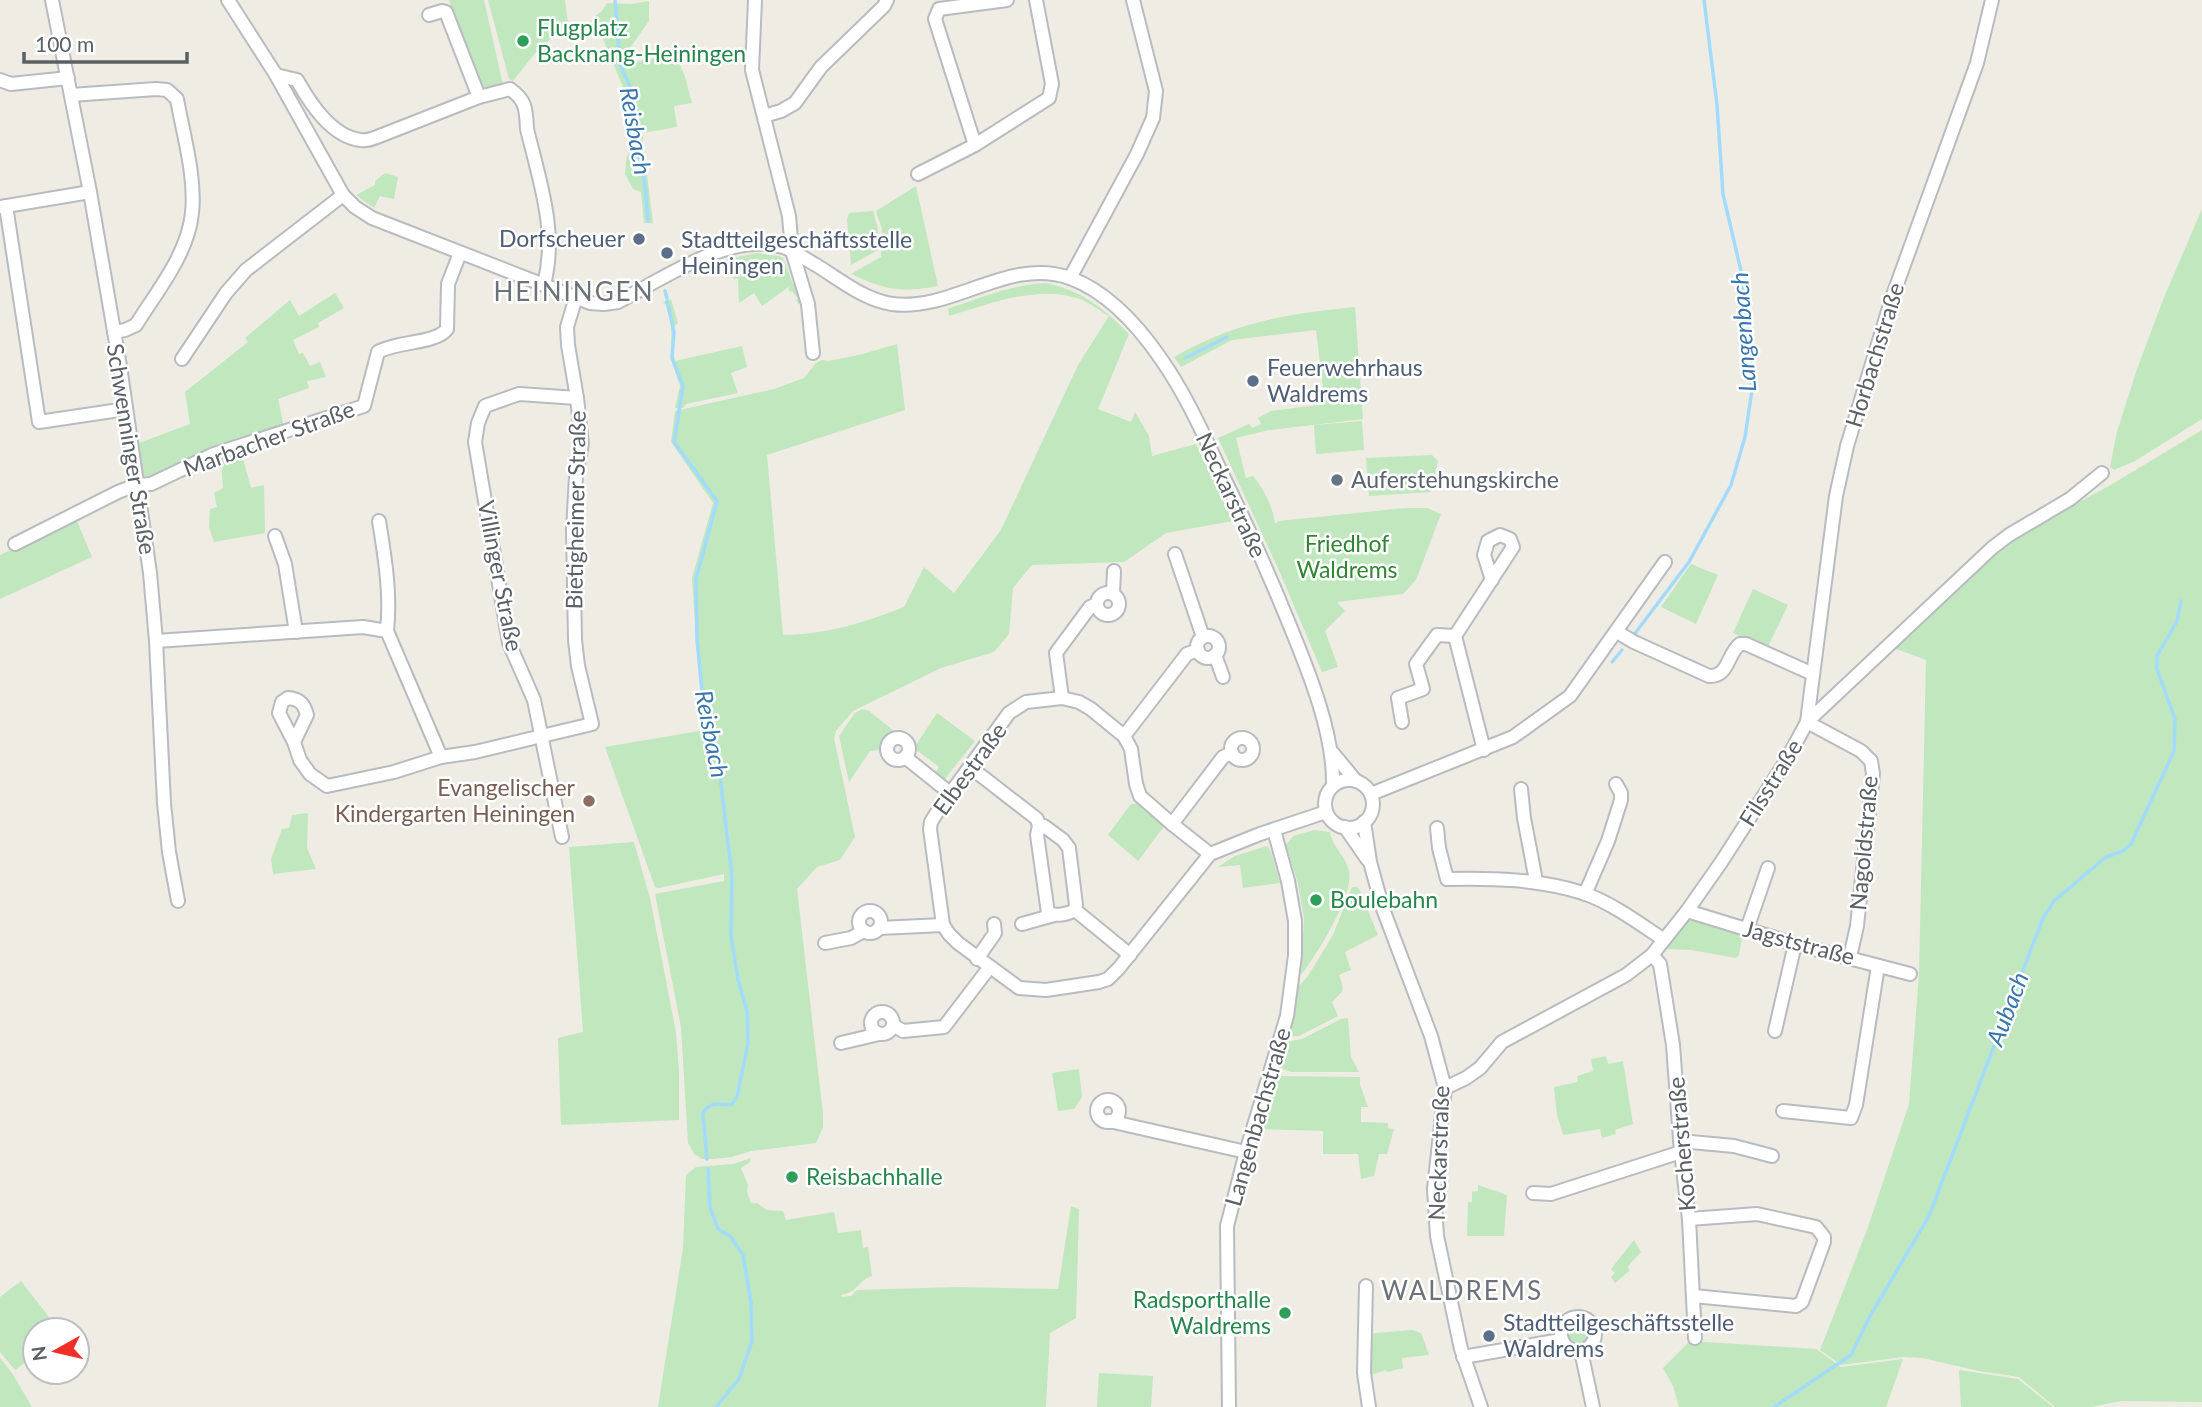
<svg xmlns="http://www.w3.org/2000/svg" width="2202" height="1407" viewBox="0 0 2202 1407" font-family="Lato,sans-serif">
	<rect width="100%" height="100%" fill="#efece3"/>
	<g fill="#c0e7be">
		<path d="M449 0H484L503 85 488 90 480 84Z"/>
		<path d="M488 0H565L568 23 536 52 513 81 509 79Z"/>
		<path d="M649 1V21L627 52 629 64 675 53 685 77 692 103 674 106 677 127 642 133 653 223H644L641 192 633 189 625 174 626 161 630 148 627 134 625 92 594 17 602 11 607 3 631 4Z"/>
		<path d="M385 173 398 177 394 199 380 196 374 208 356 195 375 185V181Z"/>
		<path d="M916 186 938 286C899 293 886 290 851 274L881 257 882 229 876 211Z"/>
		<path d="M2202 209V419L2135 461 2114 470 2110 467 2117 432 2137 369 2163 300Z"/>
		<path d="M873 211 878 229V250L851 265 847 219 849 213Z"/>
		<path d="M756 253 778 256 783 258 793 284 804 301 799 304 796 300 798 298 792 291 790 292 788 289 790 286 762 306 754 293 739 303 738 278 734 279 727 259Z"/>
		<path d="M1046 283C1081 290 1105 309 1129 334L1098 409 1131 422 1135 412 1149 436 1152 456 1196 444 1233 521 1166 533 1124 562 1032 565 1013 588 1009 634 994 652 941 668 853 711 836 731 834 738 855 837 840 860 817 867 797 889 823 1114V1127L816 1143 751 1151 732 1157 714 1159H702L694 1154 688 1143 681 1027 655 894 724 881V874L659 888 655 887 605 747 705 730 696 640 692 578 713 503 671 442 675 411 774 389 804 378 816 363 822 360 828 361 859 355 897 344 905 410 767 455 783 635C828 634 863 623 904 607L924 567 954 593 1001 530 1078 365 1109 316C1100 311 1090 303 1080 299 1037 284 990 304 949 316L948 309C980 298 1011 285 1046 283Z"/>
		<path d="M335 293 344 308 318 323 319 327 293 340 299 354 303 353 310 366 320 362 326 377 307 381 309 388 278 399 284 427 212 452 150 477 144 476 139 443 190 424 185 392 248 342 245 338 290 300 299 316Z"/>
		<path d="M671 299 678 323 675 325 673 354 675 361 742 346 747 367 731 373 738 393 686 404 683 408H675L680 386 672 362 671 324 666 305 663 302Z"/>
		<path d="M1355 307 1363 419 1269 430 1236 438 1246 478 1253 476C1265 491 1272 505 1275 524L1279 521 1405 508H1427L1441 514 1416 580 1403 594 1337 602 1345 611 1325 631 1338 667 1322 672 1281 575 1218 438 1249 424 1252 428 1261 424 1258 418 1271 411 1325 404 1316 330 1232 340 1181 367 1174 357C1236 322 1285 314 1355 307Z"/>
		<path d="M1362 421 1364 450 1316 454 1314 425Z"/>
		<path d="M2202 430V1402L2121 1401 2091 1407H2055L2019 1377 1979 1371 1922 1358 1903 1357 1841 1365 1820 1350 1867 1230 1909 1104 1919 974 1926 660 1894 648 2011 538 2109 486Z"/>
		<path d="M240 448 251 488 264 485 265 533 214 542 209 527 210 509 217 507 214 493 223 488 221 461 224 454Z"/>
		<path d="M1432 455 1438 461 1431 492 1369 496 1366 458Z"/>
		<path d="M76 519 92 557 0 599V555Z"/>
		<path d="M1691 564 1718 575 1696 624 1661 607Z"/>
		<path d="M1753 589 1788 605 1767 649 1733 633Z"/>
		<path d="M862 709 869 711 893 730 881 745V750L870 751 849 782 839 736 855 713Z"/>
		<path d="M937 713 975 741 944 780 935 773 939 767 914 748Z"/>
		<path d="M1131 804H1139L1165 825 1138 861 1108 835Z"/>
		<path d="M308 813 307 848 316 869 273 874 271 859 282 829 289 828 292 815Z"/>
		<path d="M1314 830 1330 832C1332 847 1346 856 1349 871 1354 896 1316 956 1301 975L1304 918 1298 884 1286 845 1293 836Z"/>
		<path d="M634 842 650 898 676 1032 679 1071V1120L561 1125 558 1038 583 1032 569 847Z"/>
		<path d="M1267 846 1271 852 1280 883 1243 888 1240 865 1218 867 1235 856Z"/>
		<path d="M1352 887H1357L1360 891 1378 935 1345 952 1351 970 1339 975C1345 992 1344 990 1332 1002L1338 1016 1299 1036 1288 1037 1299 986 1308 976 1333 935Z"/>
		<path d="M1689 920H1695L1743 933 1739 955 1736 958 1691 950 1667 949V945Z"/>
		<path d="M1348 1018 1351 1057 1359 1072H1291L1279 1068 1286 1042 1302 1039 1341 1019Z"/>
		<path d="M1606 1056 1608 1064 1623 1061 1633 1124 1615 1130 1616 1134 1602 1138 1600 1129 1563 1135 1557 1115 1554 1087 1578 1082 1577 1076 1593 1071 1591 1059Z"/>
		<path d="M1079 1069 1082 1097 1074 1109 1058 1111 1052 1073Z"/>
		<path d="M1278 1076 1360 1077V1085L1368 1107H1361V1122L1388 1123V1128L1394 1129 1387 1154H1379L1374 1176 1361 1179 1358 1154H1323V1131L1261 1129 1275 1078Z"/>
		<path d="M751 1158 750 1162 741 1168 748 1185 747 1192 751 1203H757L767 1210 783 1211 786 1220 834 1212 838 1233 861 1230 863 1248 868 1247 872 1276C858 1280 859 1292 841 1295L842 1297 851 1296 857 1290 958 1287 1058 1289 1071 1206 1079 1209 1076 1318 1050 1333 1046 1407H658L683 1248 686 1175 696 1167 734 1164Z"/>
		<path d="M1478 1185 1507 1195 1504 1236H1467L1468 1202H1472V1192L1478 1191Z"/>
		<path d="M1634 1240 1641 1252 1628 1266 1629 1271 1615 1283 1611 1277 1615 1273 1611 1269Z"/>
		<path d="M21 1281 59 1330H35V1355L15 1370 0 1352V1297Z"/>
		<path d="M1570 1320C1583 1319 1591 1327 1592 1340L1589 1346 1581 1347 1569 1338 1566 1328Z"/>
		<path d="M1413 1330 1421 1333 1429 1355 1402 1358 1403 1368 1387 1372 1386 1370 1367 1376 1369 1337 1375 1333Z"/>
		<path d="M1690 1341 1816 1349 1841 1367 1903 1359 1886 1407H1679L1673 1386 1663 1368Z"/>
		<path d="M0 1358 12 1373 32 1407H0Z"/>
		<path d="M1959 1370 2018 1379 2053 1407H1961Z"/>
		<path d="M1099 1373 1153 1376 1151 1407H1097Z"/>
	</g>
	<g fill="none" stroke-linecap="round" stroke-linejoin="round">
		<g stroke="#a3dbff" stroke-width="3.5">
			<path d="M615 0 620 64 631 89 633 122 645 186 648 221"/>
			<path d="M665 291 667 298"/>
			<path d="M667 301 674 332 672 358 683 386 674 442 717 501 696 579 697 640 706 732 716 743 732 876 731 935 738 980 747 1011 748 1043 737 1097 731 1105C719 1104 708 1101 703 1114L707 1159"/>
			<path d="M1185 358 1227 337"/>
			<path d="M1633 636 1689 562 1731 485 1745 437 1752 390 1748 323 1741 271 1723 194 1717 105 1704 0"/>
			<path d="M1612 662 1622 650"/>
			<path d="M708 1169 710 1207 718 1229 730 1236 743 1255 751 1302 752 1341 739 1379 716 1407"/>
			<path d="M1774 1407 1851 1355 1869 1318 1929 1216 2043 918 2054 901 2106 857 2123 851 2131 844 2174 751 2175 719 2157 669V656L2177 621 2181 601"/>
		</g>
		<g stroke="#b8bbc0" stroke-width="16">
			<g id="minor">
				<path d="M52 0 90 192 120 366 150 573 156 641 164 803 169 852 178 901"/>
				<path d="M228 0 276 75 343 195 355 207 372 218 590 303 604 304 618 302C663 279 730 231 783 247 795 251 805 259 816 265 839 279 864 300 892 304 953 312 1009 256 1070 278 1108 292 1139 327 1161 359 1187 396 1205 438 1224 478 1247 525 1268 572 1288 621 1308 670 1334 732 1333 785"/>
				<path d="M755 0 752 70 789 216 792 251 808 304 813 353"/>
				<path d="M1007 0 939 9 935 19 975 145 1049 98 1052 84 1036 0"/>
				<path d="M429 15 442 11 446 12 479 97"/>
				<path d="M276 75 297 80C310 103 331 136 360 140 365 141 372 139 377 137L479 97 510 89C526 100 526 109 527 129 539 179 558 232 544 284"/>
				<path d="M0 80 11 84 68 78"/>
				<path d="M71 95 156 89 167 90 177 99C183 134 196 177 192 213 188 254 157 291 136 325L125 330 114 332"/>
				<path d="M764 116 781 111 795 103 821 67 884 6 887 0"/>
				<path d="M918 174 975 145"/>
				<path d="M6 206 39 422 126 409"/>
				<path d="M0 207 90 192"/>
				<path d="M1070 278 1137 154 1153 118 1156 91 1133 0"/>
				<path d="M182 359 226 293 246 270 343 195"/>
				<path d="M379 521C385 558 391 594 387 631"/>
				<path d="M275 536 285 564 296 632"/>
				<path d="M15 544 118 492 136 485 151 484 214 454 364 406 378 352C397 341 436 344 447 329L448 284 460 253"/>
				<path d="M1175 554 1203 637"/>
				<circle cx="1108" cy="604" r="11"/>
				<path d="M1113 594 1114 571"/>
				<path d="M1617 632 1634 642 1709 676C1729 677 1727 654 1740 644H1746L1813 674"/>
				<circle cx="1208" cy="647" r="11"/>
				<path d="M156 641 363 627 387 631 441 757"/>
				<path d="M1215 655 1223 677"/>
				<path d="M1062 698 1056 653 1090 607 1097 604"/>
				<path d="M1402 722 1398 698 1423 689 1416 664 1437 635 1455 636"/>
				<path d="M1807 722 1836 496 1847 446 1892 298 1977 63 1992 0"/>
				<path d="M1807 722 1861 751 1871 761 1873 774 1857 926 1850 957"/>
				<path d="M1124 736 1187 654 1198 650"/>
				<circle cx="898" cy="749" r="11"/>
				<circle cx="1242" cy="749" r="11"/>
				<path d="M294 742 307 715C304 704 300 699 288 698L282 702 279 713 294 742 300 760 310 774 327 786 394 772 441 757 475 752 592 724 578 666 575 640 573 530 576 476 582 444 577 398 568 345 567 327 576 297"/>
				<path d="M1484 750 1455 636 1513 547 1510 539 1500 535 1488 541 1484 555 1492 580"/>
				<path d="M1332 752 1356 781"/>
				<path d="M905 757 950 793"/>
				<path d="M970 767 1037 819 1039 826H1044L1063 840 1069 848 1076 905 1075 910 1130 955"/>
				<circle cx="1349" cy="804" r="24"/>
				<path d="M1521 789 1524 818 1536 881"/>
				<path d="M1371 794 1513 737 1570 696 1665 562"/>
				<path d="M1364 822 1370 862 1383 909 1431 1036 1445 1088 1434 1189 1437 1236 1461 1349 1481 1407"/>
				<path d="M1172 824 1223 757 1232 753"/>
				<path d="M1039 826 1037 835 1048 913C1056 916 1067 915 1075 910"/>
				<path d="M1345 827 1367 859"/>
				<path d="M1437 828 1439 848 1447 879C1494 878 1538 879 1583 893 1612 903 1639 923 1664 940"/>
				<path d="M562 837 534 700 509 643 475 442 478 423 485 406 519 394 577 398"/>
				<path d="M1210 854 1172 824 1140 796 1136 784 1131 749 1124 736 1091 709 1079 702 1062 698 1026 702 1009 713 939 809 931 822 930 829 943 925 949 934 958 943 1019 988 1046 990 1099 982 1108 979 1119 968 1210 854 1260 834 1326 812"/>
				<path d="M1585 894 1608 841 1621 800V793L1616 784"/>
				<path d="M1687 911 1795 944 1910 974"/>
				<circle cx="870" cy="922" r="11"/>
				<path d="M1022 924 1054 915"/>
				<path d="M879 928 943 925"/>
				<path d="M1747 929 1768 868"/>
				<path d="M825 943 851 938 864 931"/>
				<path d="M1652 955 1660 964 1673 1045 1681 1152 1689 1219 1695 1338"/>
				<path d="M977 959 995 933 994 924"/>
				<circle cx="882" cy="1023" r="11"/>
				<path d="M893 1025 903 1031 944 1027 989 968"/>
				<path d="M1775 1031 1795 944"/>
				<path d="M841 1043 879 1034"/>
				<path d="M1445 1088 1466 1078 1480 1068 1502 1042 1626 975 1652 955 1687 911 1722 861 1786 761 1807 722 1992 548 2009 535 2070 499 2102 473"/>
				<circle cx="1108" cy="1111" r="11"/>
				<path d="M1783 1111 1851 1118 1856 1105 1878 966"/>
				<path d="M1109 1121 1246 1152"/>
				<path d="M1680 1141 1734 1146 1772 1156"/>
				<path d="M1533 1193 1551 1194 1681 1152"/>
				<path d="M1689 1219 1757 1214 1816 1227 1824 1237V1242L1802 1302 1796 1306 1694 1296"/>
				<path d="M1366 1286 1364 1373 1369 1407"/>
				<circle cx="1578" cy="1334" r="17"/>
				<path d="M1581 1351 1593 1407"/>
				<path d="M1463 1357 1561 1340"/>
				<path d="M1229 1407 1227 1226 1246 1152 1287 1016 1295 955V921L1288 881 1274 830"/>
			</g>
		</g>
		<use href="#minor" stroke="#fff" stroke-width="12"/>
	</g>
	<g fill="#2e9e5b" stroke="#fff" stroke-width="2.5">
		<circle cx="523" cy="41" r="7"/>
		<circle cx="1316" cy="900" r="7"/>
		<circle cx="792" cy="1177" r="7"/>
		<circle cx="1285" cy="1313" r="7"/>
	</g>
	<g fill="#5c6f8a" stroke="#fff" stroke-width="2.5">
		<circle cx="639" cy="239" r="7"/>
		<circle cx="667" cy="253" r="7"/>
		<circle cx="1253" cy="381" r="7"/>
		<circle cx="1489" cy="1336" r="7"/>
	</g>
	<circle fill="#6b7280" stroke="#fff" stroke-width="2.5" cx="1337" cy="480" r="7"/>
	<circle fill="#8d6e63" stroke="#fff" stroke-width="2.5" cx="589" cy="801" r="7"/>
	<g text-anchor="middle" stroke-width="5" stroke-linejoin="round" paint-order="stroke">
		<g font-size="23" fill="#27864d" stroke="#fff" text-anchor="start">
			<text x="537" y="36">Flugplatz<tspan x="537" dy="26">Backnang-Heiningen</tspan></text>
			<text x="1330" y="908">Boulebahn</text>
			<text x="806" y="1185">Reisbachhalle</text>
			<text x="1271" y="1308" text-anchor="end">Radsporthalle<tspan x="1271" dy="26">Waldrems</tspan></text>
		</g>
		<g font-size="23" fill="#4e5e75" stroke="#fff" text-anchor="start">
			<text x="625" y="247" text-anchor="end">Dorfscheuer</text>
			<text x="681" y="248">Stadtteilgeschäftsstelle<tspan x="681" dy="26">Heiningen</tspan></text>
			<text x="1267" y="376">Feuerwehrhaus<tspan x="1267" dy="26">Waldrems</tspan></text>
			<text x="1503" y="1331">Stadtteilgeschäftsstelle<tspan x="1503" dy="26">Waldrems</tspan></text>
		</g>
		<g font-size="23" fill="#5b6065" stroke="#fff">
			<text transform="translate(1875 355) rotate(-73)" y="8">Horbachstraße</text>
			<text transform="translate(269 439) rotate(-20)" y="8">Marbacher Straße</text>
			<text transform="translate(131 449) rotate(81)" y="8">Schwenninger Straße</text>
			<text transform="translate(1231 495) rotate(65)" y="8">Neckarstraße</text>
			<text transform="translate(576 510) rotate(-89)" y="8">Bietigheimer Straße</text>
			<text transform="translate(500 576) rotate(79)" y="8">Villinger Straße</text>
			<text transform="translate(970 769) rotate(-54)" y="8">Elbestraße</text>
			<text transform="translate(1771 783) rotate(-58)" y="8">Filsstraße</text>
			<text transform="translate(1864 843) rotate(-85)" y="8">Nagoldstraße</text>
			<text transform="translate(1799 943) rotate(15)" y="8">Jagststraße</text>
			<text transform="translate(1258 1117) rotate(-74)" y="8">Langenbachstraße</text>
			<text transform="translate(1682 1144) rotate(-95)" y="8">Kocherstraße</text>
			<text transform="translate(1439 1153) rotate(-88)" y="8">Neckarstraße</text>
		</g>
		<g font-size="23" fill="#5b616d" stroke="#fff" text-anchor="start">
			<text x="1351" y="488">Auferstehungskirche</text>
		</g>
		<g font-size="23" fill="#318631" stroke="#fff">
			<text x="1347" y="552">Friedhof<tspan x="1347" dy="26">Waldrems</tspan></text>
		</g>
		<g font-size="23" fill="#785e54" stroke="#fff" text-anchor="end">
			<text x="575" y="796">Evangelischer<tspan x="575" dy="26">Kindergarten Heiningen</tspan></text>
		</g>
		<g font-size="24" font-style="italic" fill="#3976ad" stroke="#fff">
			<text transform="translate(635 131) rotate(80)" y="8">Reisbach</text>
			<text transform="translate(1744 332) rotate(-94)" y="8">Langenbach</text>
			<text transform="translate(711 734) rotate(79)" y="8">Reisbach</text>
			<text transform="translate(2008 1009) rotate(-69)" y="8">Aubach</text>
		</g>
		<g font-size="26" letter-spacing="2" fill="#6c7277" stroke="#fff">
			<text x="574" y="301">HEININGEN</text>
			<text x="1462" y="1300">WALDREMS</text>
		</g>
	</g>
	<g transform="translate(56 1351) rotate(262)"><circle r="33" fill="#ffffff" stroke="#bdbfc1" stroke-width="2"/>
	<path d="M0-5L12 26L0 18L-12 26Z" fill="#f02f28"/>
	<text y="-10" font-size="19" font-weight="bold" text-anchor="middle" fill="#5b6065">N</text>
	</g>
	<path d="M24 52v10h163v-10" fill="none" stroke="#5b6065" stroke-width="3.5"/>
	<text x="35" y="52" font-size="21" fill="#5b6065" stroke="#ffffff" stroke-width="5" paint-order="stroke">100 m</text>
</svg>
